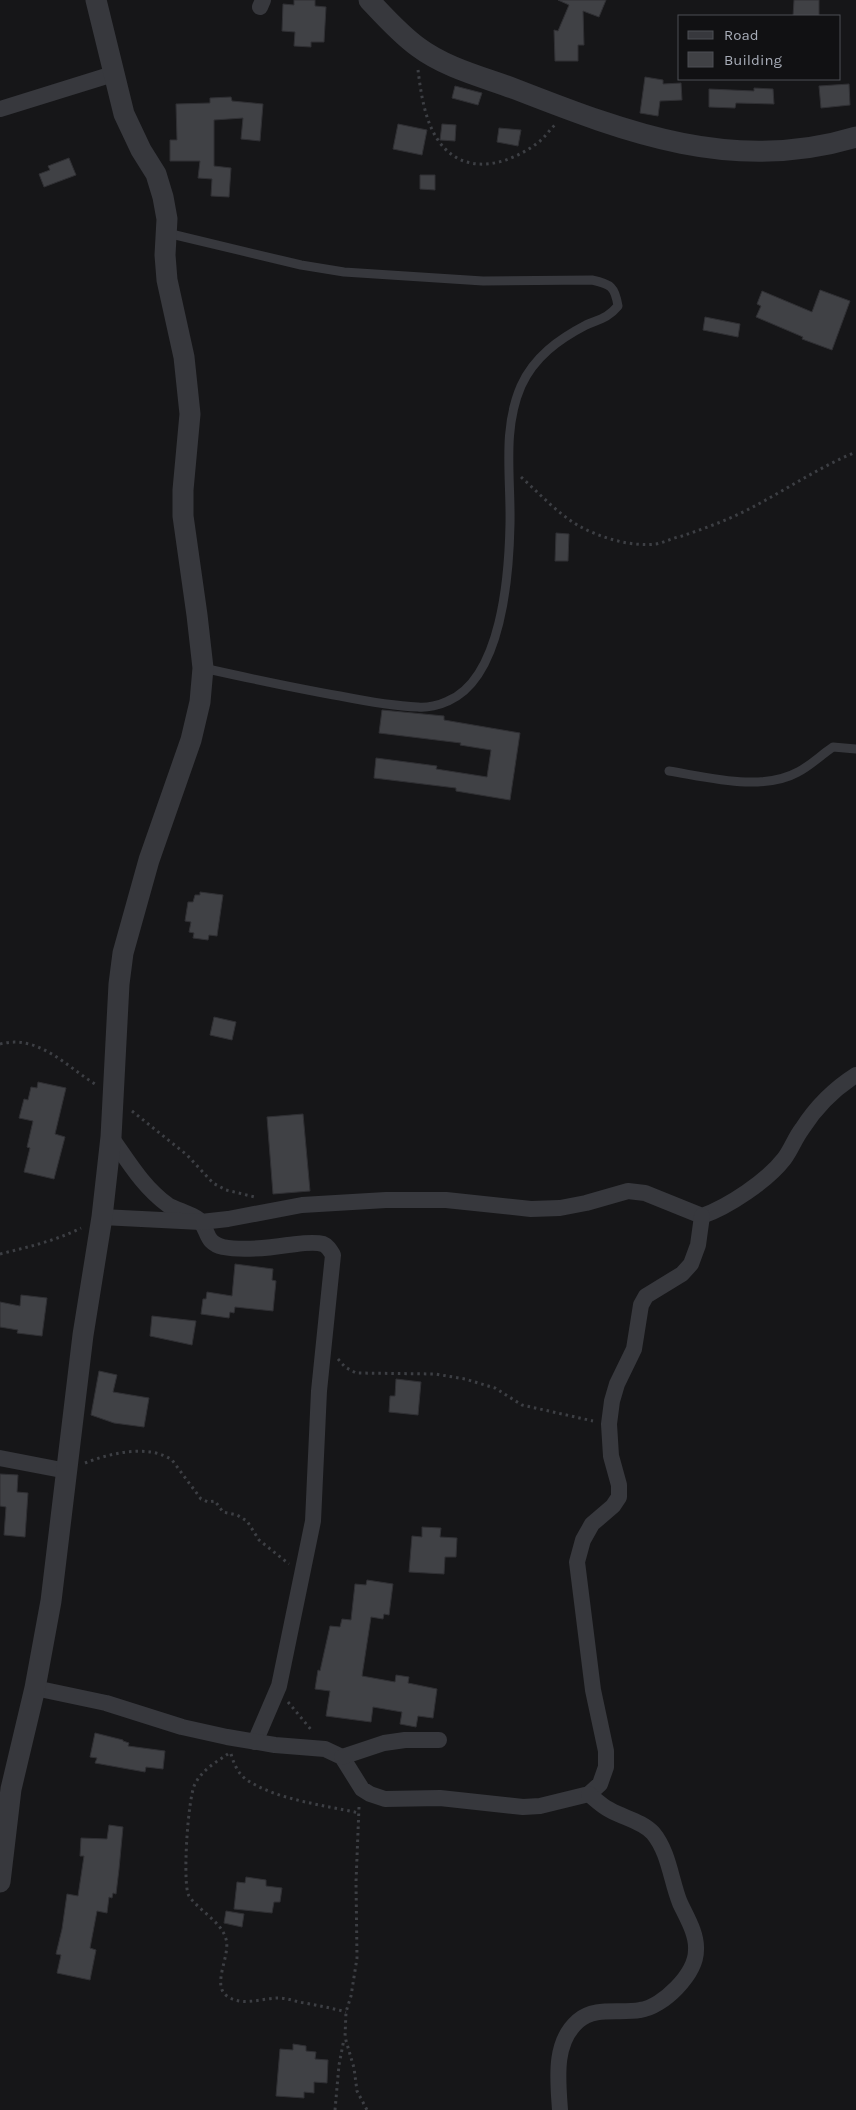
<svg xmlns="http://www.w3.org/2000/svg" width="856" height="2110" viewBox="0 0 856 2110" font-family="Karla,sans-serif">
	<rect width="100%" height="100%" fill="#161618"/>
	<g fill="#404145" stroke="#303034">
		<path d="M294 0H315V6L326 7 324 42H311V47L294 46 295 32 282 31 283 4 294 5Z"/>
		<path d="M558 0H606L599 17 583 11 584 45H578V61H555L554 30 558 31 569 5Z"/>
		<path d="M794 0H819V16H793Z"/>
		<path d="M645 77 663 80V84L681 83 682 100 660 101 658 116 640 113Z"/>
		<path d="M849 84 850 105 821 108 819 86Z"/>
		<path d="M455 86 482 93 478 105 452 98Z"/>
		<path d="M754 88 773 89 774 104 736 103 735 108 709 107V89L754 91Z"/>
		<path d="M231 97 232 101 263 104 260 141 241 139 243 118 214 120V166L231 168 229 197 211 196 212 179 198 178 200 161H170V140H177L176 104 210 103V98Z"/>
		<path d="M398 124 427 130 422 155 393 149Z"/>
		<path d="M442 124 456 125 455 141 440 140Z"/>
		<path d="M499 128 521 130 518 146 497 142Z"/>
		<path d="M69 158 76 175 44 187 39 174 50 170 48 166Z"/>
		<path d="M420 175H435V190L420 189Z"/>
		<path d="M820 290 850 301 832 350 802 339 803 337 756 317 761 306 757 304 762 291 812 312Z"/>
		<path d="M705 317 740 324 738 337 703 330Z"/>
		<path d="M556 533 569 534 568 561H555Z"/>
		<path d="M382 710 444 716V720L520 733 510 800 456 791V788L374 778 376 758 437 766 436 769 487 777 491 750 460 745 461 743 379 733Z"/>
		<path d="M200 892 223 895 217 936 209 935 208 940 193 938 194 933 189 932 191 922 185 921 188 902H193L195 895H200Z"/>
		<path d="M214 1017 236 1022 232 1040 210 1035Z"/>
		<path d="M38 1082 66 1088 55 1134 65 1137 54 1179 24 1172 30 1148 27 1147 33 1121 19 1118 24 1099 28 1100 31 1087 37 1088Z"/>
		<path d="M303 1114 310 1191 273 1194 267 1117Z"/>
		<path d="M235 1264 273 1269 272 1280 276 1281 273 1311 235 1307 234 1313 230 1312 229 1318 201 1314 203 1299H206L207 1292 232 1296Z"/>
		<path d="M21 1295 47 1298 42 1336 17 1333 18 1330 0 1327V1302L20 1306Z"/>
		<path d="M152 1316 196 1321 192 1345 150 1336Z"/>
		<path d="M99 1371 117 1375 113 1392 149 1398 144 1427 114 1423 91 1415Z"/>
		<path d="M396 1379 421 1382 418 1415 389 1412 390 1396H395Z"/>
		<path d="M0 1474 18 1475 17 1492 28 1493 25 1537 4 1535 6 1507 0 1506Z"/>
		<path d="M422 1527 441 1528 440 1537 457 1538 456 1557H445L444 1574 409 1572 412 1536 422 1537Z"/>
		<path d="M367 1580 393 1584 389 1615 384 1614 383 1619 371 1617 362 1676 395 1682 396 1675 409 1677 408 1683 437 1689 433 1718 418 1716 416 1727 400 1724 402 1712 373 1707 371 1722 326 1716 330 1691 315 1689 318 1670 320 1671 330 1626 340 1627 342 1619 351 1620 355 1584 366 1585Z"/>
		<path d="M95 1733 123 1740V1741L129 1743 128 1746 165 1751 163 1769 146 1767 145 1772 95 1763 97 1758 90 1757Z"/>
		<path d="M109 1825 123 1827 119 1869 116 1894 113 1893 112 1898 109 1897 107 1913 97 1911 90 1948 96 1950 90 1980 57 1973 61 1955 56 1954 62 1929 67 1894 78 1896 84 1856H80L81 1838 107 1839Z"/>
		<path d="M246 1877 266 1880V1886L282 1888 280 1902H274L272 1913 234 1909 237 1882 245 1883Z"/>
		<path d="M226 1911 244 1914 242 1927 224 1923Z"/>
		<path d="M293 2044 306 2046V2051L316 2052 315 2059 328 2060 327 2083 314 2082V2093L304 2092V2098L276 2096 280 2049 293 2050Z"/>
	</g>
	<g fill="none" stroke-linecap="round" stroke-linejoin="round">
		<g stroke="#3d3f44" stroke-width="3" stroke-dasharray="2.5 4" stroke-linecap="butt">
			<path d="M418 70C421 94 425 123 440 143 467 178 511 164 540 141 546 136 550 129 556 124"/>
			<path d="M521 477C540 494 557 513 579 526 601 538 631 547 656 544 665 542 673 538 682 536 703 529 725 521 745 511 783 492 817 468 856 452"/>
			<path d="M0 1044C38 1034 66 1066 95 1084"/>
			<path d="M132 1111 187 1155 213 1183 226 1190 255 1197"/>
			<path d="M0 1254C28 1247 55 1241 81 1228"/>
			<path d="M338 1359 345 1367 356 1373 435 1374 465 1379 495 1388 522 1405 593 1421"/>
			<path d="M85 1463C110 1453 149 1444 172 1460L201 1499 208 1502 215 1501 223 1512 237 1515 247 1521 259 1540 289 1564"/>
			<path d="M288 1702 313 1732"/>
			<path d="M228 1754C216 1762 202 1770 195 1784 188 1796 182 1885 189 1896 199 1911 221 1921 226 1939 231 1955 211 1985 227 1996 242 2007 262 1998 279 1998 288 1998 296 2002 305 2003 319 2006 332 2008 346 2012"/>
			<path d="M231 1754C234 1764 238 1774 247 1780 277 1800 324 1805 359 1813"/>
			<path d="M359 1807 356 1882 357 1958 351 1996 346 2012 345 2037 354 2068 357 2091 367 2110"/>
			<path d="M335 2110 339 2065 344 2039"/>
		</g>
		<g stroke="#37383d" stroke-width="9">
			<path d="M167 233 301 265 344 272 483 281 592 280C611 284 615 287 618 306 608 318 600 319 586 325 559 339 534 357 521 386 502 430 511 477 510 524 509 575 502 678 448 701 440 705 427 708 418 707 392 706 365 701 340 696 294 688 248 678 203 668"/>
			<path d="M669 771C707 777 762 792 798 772 810 766 821 755 833 747L856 749"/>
		</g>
		<g stroke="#37383d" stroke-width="16">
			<path d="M260 7 263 0"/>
			<path d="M0 109 113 74"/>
			<path d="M111 1137C128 1161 143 1187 168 1205 176 1210 196 1215 201 1222 209 1233 206 1243 223 1247 243 1251 268 1248 288 1245 298 1244 313 1241 323 1244 328 1246 330 1250 333 1255L319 1391 313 1521 279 1686 255 1742"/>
			<path d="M102 1217 201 1222 228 1219 302 1205 386 1200H446L531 1209 560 1208 586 1203 628 1191 645 1193 702 1216C728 1207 767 1181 784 1159 791 1150 795 1138 802 1129 816 1107 834 1089 856 1075"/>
			<path d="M0 1458 67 1471"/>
			<path d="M35 1688 106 1703 182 1727 227 1737 275 1745 325 1749 342 1757 362 1789 370 1794 385 1799 440 1798 523 1807 540 1806 589 1794 600 1784 606 1767V1751L593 1690 577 1562 583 1540 592 1524 613 1506 619 1497V1485L611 1456 609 1424 612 1401 617 1384 634 1349 641 1305 646 1296 682 1274 691 1264 698 1245 702 1216"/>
			<path d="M342 1757 384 1743 405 1740H439"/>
			<path d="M560 2110C558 2080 553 2043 578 2021 595 2006 620 2014 640 2010 663 2007 696 1974 696 1950 697 1934 687 1918 680 1903 671 1881 669 1852 653 1833 642 1821 624 1818 610 1810 602 1806 596 1800 589 1794"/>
		</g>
		<g stroke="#37383d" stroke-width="21">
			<path d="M369 0C384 16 400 34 418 47 446 68 483 77 515 89 628 133 734 174 856 137"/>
			<path d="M0 1882 11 1789 35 1688 51 1601 83 1335 102 1217 111 1137 119 984 123 953 149 860 191 740 200 702 203 668 197 615 183 516V490L190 414 184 357 167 280 165 255 167 219 163 197 156 174 141 150 124 114 96 0"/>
		</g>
	</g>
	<rect x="678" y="15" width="162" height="65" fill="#111113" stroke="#4d4f55"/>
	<rect x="688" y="31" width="25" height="8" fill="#37383d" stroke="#4d4f55"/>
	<text x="724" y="40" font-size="15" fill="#a8adb8">Road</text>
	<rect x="688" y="52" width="25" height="15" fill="#404145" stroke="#4d4f55"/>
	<text x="724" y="65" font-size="15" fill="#a8adb8">Building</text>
</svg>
